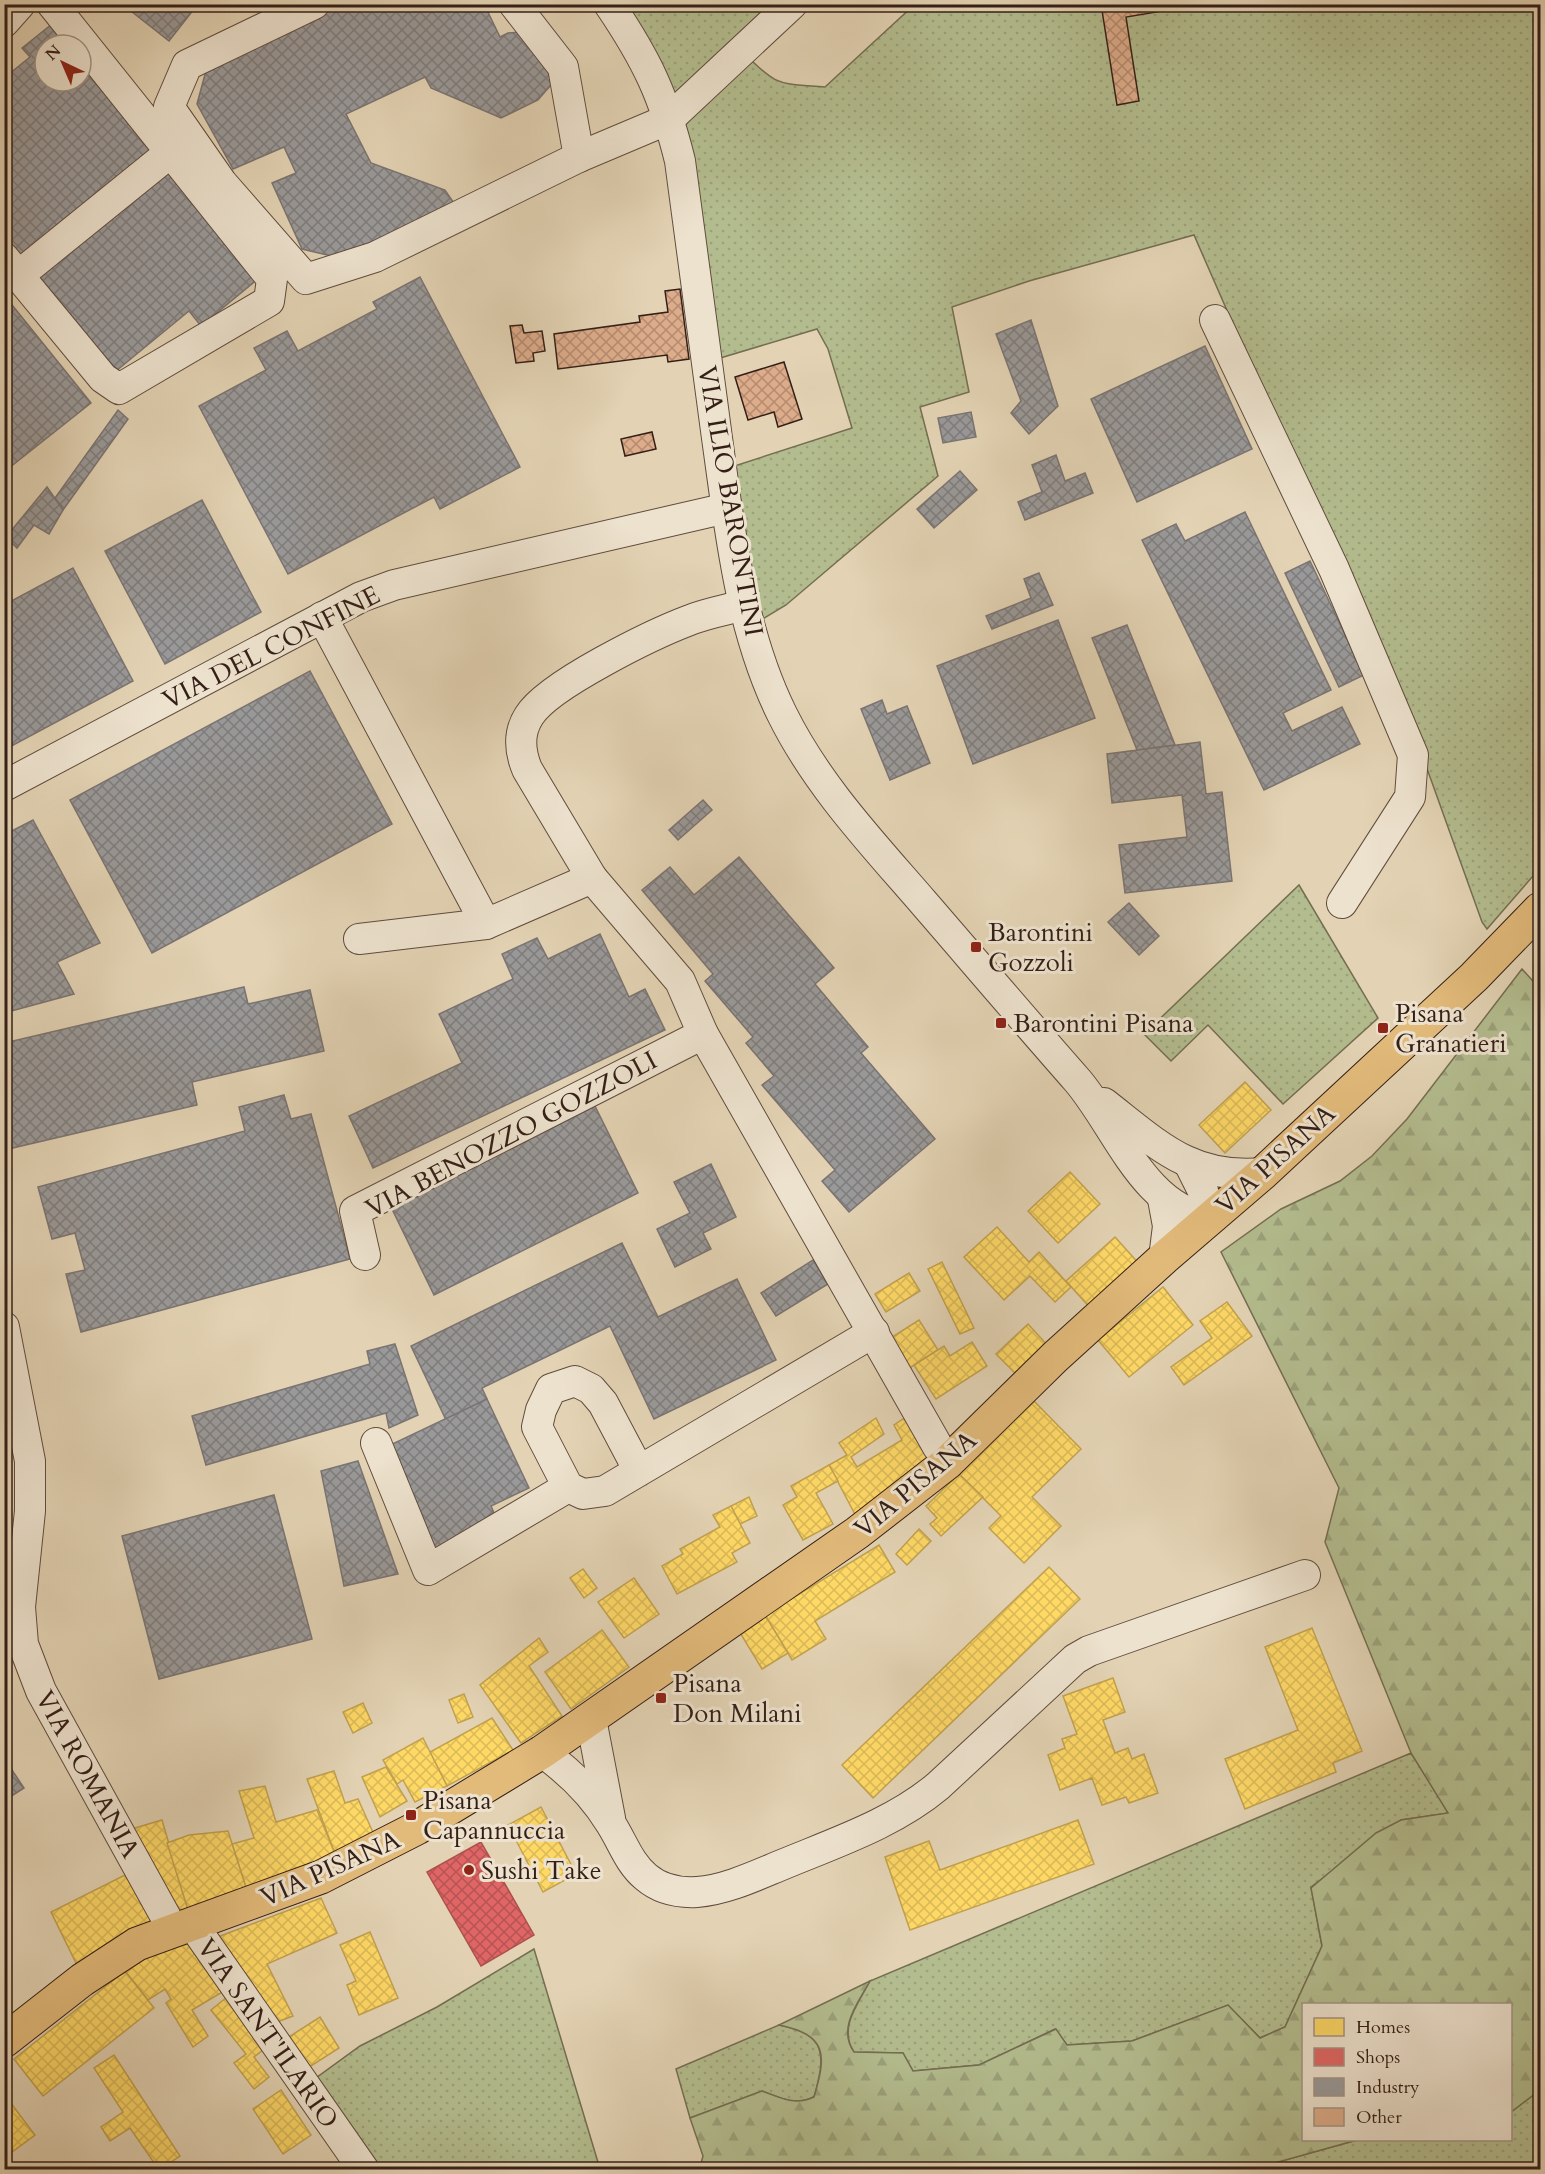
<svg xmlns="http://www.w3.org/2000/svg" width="1545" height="2174" viewBox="0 0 1545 2174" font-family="Cardo,serif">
	<defs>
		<pattern id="green-dots" width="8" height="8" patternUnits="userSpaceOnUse" patternTransform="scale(1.5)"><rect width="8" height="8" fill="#b3bc8e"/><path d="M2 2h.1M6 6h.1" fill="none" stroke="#9ba17a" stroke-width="1.8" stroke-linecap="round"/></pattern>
		<pattern id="forest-firs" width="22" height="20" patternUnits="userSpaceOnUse" patternTransform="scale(1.5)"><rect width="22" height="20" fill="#b3bc8e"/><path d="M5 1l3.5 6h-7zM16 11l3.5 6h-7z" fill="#9ba17a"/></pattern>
		<pattern id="homes-cross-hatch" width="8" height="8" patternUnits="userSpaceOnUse" patternTransform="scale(1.5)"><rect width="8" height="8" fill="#ffd966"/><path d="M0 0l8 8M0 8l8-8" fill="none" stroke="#dbba58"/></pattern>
		<pattern id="shops-cross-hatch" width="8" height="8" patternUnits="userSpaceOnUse" patternTransform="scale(1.5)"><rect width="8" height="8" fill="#e06666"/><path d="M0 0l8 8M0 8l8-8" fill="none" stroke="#b65353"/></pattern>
		<pattern id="industry-cross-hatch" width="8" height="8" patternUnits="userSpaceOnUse" patternTransform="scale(1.5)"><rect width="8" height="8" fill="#999"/><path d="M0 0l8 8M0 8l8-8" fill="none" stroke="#7e7c7c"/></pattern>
		<pattern id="building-cross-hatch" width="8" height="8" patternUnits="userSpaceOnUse" patternTransform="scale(1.5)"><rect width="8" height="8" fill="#ddac8a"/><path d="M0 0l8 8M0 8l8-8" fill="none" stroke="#b48b70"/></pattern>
	</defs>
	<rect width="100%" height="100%" fill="#e3d3b4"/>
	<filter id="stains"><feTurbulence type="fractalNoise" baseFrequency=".00333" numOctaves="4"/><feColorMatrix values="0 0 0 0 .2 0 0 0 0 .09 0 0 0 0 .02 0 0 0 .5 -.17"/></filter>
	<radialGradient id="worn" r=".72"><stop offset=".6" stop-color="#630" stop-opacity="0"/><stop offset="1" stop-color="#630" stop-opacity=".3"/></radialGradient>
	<g fill="url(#green-dots)" stroke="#746e52" stroke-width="1.5">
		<path d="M609 5H792L742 51C777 87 777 83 825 87L914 5H1540V868L1487 929 1482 922 1425 763 1194 235 1029 281 952 307 969 392 920 407 938 476 786 605 749 627 722 470 852 428 828 349 817 329 707 362 680 161Z"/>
		<path d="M1299 885 1378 1018 1283 1104 1208 1025 1171 1061 1144 1034Z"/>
		<path d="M1411 1753 1449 1813 1401 1820 1311 1887 1322 1946 1285 2027 1260 2038 1228 2005 1132 2041 1067 2045 1055 2029 979 2065 913 2071 903 2053 854 2052C838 2028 858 2004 870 1981Z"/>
		<path d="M534 1949 600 2169H365L305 2086 360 2046 437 2007Z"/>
		<path d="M779 2025C827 2035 826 2054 814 2097 794 2106 781 2098 762 2091L690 2118 676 2069Z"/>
		<path d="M1540 2090V2169L1249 2170 1357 2140H1510L1511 2112Z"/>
	</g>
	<path fill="url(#forest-firs)" stroke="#746e52" stroke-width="1.5" d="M1522 969 1540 989V2090L1511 2112 1510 2004H1304V2140H1357L1249 2170 687 2169 700 2167 703 2156 690 2118 762 2091C781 2098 795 2106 814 2097 827 2054 827 2035 779 2025L870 1981C858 2003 837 2028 854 2052L903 2053 913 2071 979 2065 1056 2029 1067 2045 1132 2041 1228 2005 1260 2038 1285 2027 1322 1946 1311 1888 1376 1833 1401 1820 1448 1813 1411 1753 1325 1542 1339 1488 1221 1252 1281 1209 1340 1181 1372 1156 1407 1119Z"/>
	<g fill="url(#homes-cross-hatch)" stroke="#c2a14e" stroke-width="1.5">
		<path d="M1245 1082 1271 1110 1225 1153 1199 1125Z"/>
		<path d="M1070 1172 1100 1204 1058 1243 1028 1211Z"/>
		<path d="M997 1227 1029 1262 1039 1252 1071 1287 1055 1302 1030 1276 1004 1300 964 1257Z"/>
		<path d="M1115 1237 1141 1266 1092 1310 1066 1281Z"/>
		<path d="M942 1262 974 1328 960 1334 928 1269Z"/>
		<path d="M909 1273 920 1291 886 1312 875 1294Z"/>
		<path d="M1163 1287 1193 1325 1129 1377 1098 1340Z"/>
		<path d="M1227 1302 1252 1336 1184 1385 1171 1367 1212 1338 1200 1321Z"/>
		<path d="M919 1320 938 1350 905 1371 886 1341Z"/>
		<path d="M1028 1324 1050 1348 1019 1377 996 1354Z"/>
		<path d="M972 1342 987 1366 936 1399 914 1365 944 1346 950 1356Z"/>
		<path d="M1033 1400 1081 1449 1032 1497 1061 1526 1024 1563 989 1528 1001 1516 959 1474Z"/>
		<path d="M912 1413 941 1460 858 1520 829 1465 847 1455 839 1443 876 1418 884 1434 851 1457 857 1467 902 1440 894 1425Z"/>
		<path d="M829 1465 838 1481 816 1493 833 1524 803 1540 783 1505 797 1497 791 1486Z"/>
		<path d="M959 1474 983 1497 941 1536 930 1524 937 1518 926 1506Z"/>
		<path d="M749 1497 757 1516 740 1524 731 1506Z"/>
		<path d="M731 1506 750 1543 732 1553 737 1562 677 1594 662 1566 683 1554 680 1549 720 1527 713 1515Z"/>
		<path d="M919 1529 931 1541 907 1565 896 1554Z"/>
		<path d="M879 1545 895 1572 815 1621 826 1639 792 1660 765 1615Z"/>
		<path d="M1049 1567 1080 1599 873 1798 842 1765Z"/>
		<path d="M583 1569 597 1588 584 1598 570 1578Z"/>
		<path d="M634 1578 659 1614 624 1638 598 1602Z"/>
		<path d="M765 1615 788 1653 762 1669 739 1631Z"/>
		<path d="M1312 1628 1362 1751 1333 1763 1336 1772 1245 1809 1225 1759 1298 1730 1265 1647Z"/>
		<path d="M602 1630 629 1667 571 1709 545 1672Z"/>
		<path d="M539 1638 548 1652 529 1666 562 1716 521 1743 480 1685Z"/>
		<path d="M1113 1678 1125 1712 1103 1720 1115 1753 1128 1748 1132 1759 1144 1754 1158 1793 1129 1803 1126 1797 1102 1805 1092 1778 1060 1790 1048 1755 1065 1748 1062 1739 1077 1734 1063 1696Z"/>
		<path d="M464 1694 473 1717 458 1723 449 1700Z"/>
		<path d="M363 1703 372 1723 353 1733 343 1712Z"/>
		<path d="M492 1718 513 1750 447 1786 430 1752Z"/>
		<path d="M423 1738 447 1786 415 1802 403 1780 397 1784 383 1760Z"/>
		<path d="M386 1767 407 1801 380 1817 362 1777Z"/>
		<path d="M334 1771 345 1803 358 1799 375 1837 337 1859 307 1779Z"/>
		<path d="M265 1786 276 1822 317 1810 337 1859 248 1894 232 1844 254 1838 239 1791Z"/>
		<path d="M541 1807 576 1874 543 1892 508 1825Z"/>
		<path d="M162 1820 190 1916 171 1921 128 1830Z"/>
		<path d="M1078 1820 1094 1864 910 1930 885 1857 929 1841 940 1870Z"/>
		<path d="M228 1831 248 1894 190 1916 167 1843 189 1835Z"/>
		<path d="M135 1870 161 1923 77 1965 51 1912Z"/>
		<path d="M321 1898 337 1933 267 1964 293 2016 269 2025 215 1938Z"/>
		<path d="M370 1932 398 1998 359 2015 347 1985 356 1981 340 1945Z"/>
		<path d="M191 1943 224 1991 192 2010 208 2036 193 2047 166 2003 171 1999 165 1989 148 2000 125 1971 146 1956Z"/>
		<path d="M125 1971 154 2008 43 2096 14 2059Z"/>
		<path d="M232 1993 272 2043 254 2057 269 2077 254 2089 234 2063 246 2054 211 2010Z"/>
		<path d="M320 2017 339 2048 300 2073 281 2042Z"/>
		<path d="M114 2055 180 2156 159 2170 130 2128 110 2141 101 2127 123 2112 94 2068Z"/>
		<path d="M281 2090 311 2135 283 2154 253 2109Z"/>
		<path d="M4 2094 35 2135 4 2158Z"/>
	</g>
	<path fill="url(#shops-cross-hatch)" stroke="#ac514e" stroke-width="1.5" d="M481 1842 534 1935 481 1966 427 1872Z"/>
	<g fill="url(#industry-cross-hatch)" stroke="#7b7472" stroke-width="1.5">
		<path d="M122 4H198L169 41Z"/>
		<path d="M341 4H484L500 37 508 33 522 32 554 70 551 85 538 100 501 118 431 88 425 77 346 114 371 163 445 190 458 209 344 259 302 249 272 183 296 173 284 147 233 169 197 104 207 67Z"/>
		<path d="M57 20 77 45H45V81H81V50L159 143 22 257 4 236V78L30 57 22 48Z"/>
		<path d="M171 169 259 278 201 326 189 311 116 371 39 276Z"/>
		<path d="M420 277 520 467 440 509 434 497 288 574 199 406 266 370 254 348 287 331 298 351 377 309 373 302Z"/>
		<path d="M4 295 91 403 4 472Z"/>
		<path d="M1031 320 1058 406 1029 434 1011 413 1021 401 996 334Z"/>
		<path d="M1205 346 1252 449 1137 502 1091 399Z"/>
		<path d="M118 410 128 419 63 510 55 498Z"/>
		<path d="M971 412 976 437 943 443 938 418Z"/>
		<path d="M1056 455 1065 481 1085 473 1093 493 1025 520 1018 502 1042 492 1032 465Z"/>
		<path d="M960 471 977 490 934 528 917 509Z"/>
		<path d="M47 487 63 510 49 534 34 525 17 548 6 537Z"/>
		<path d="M202 500 261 612 165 664 105 551Z"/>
		<path d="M1245 512 1331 690 1283 713 1292 731 1342 707 1360 744 1264 790 1142 540 1176 524 1185 541Z"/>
		<path d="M1310 561 1364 675 1339 687 1285 573Z"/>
		<path d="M73 568 133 681 4 750V605Z"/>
		<path d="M1039 573 1053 605 992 629 986 616 1031 598 1024 579Z"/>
		<path d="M1058 620 1095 718 973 764 937 666Z"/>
		<path d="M1127 625 1175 745 1137 750 1092 638Z"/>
		<path d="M310 671 392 824 152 953 70 800Z"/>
		<path d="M882 700 887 714 907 706 930 763 890 780 861 709Z"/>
		<path d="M1200 742 1206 794 1222 792 1232 881 1125 893 1119 845 1187 837 1182 795 1112 803 1107 754Z"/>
		<path d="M703 800 712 810 678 840 669 830Z"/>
		<path d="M33 820 100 943 57 962 74 994 4 1013V835Z"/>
		<path d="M739 857 834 968 815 984 868 1047 861 1053 935 1139 849 1212 822 1181 835 1170 762 1085 774 1076 746 1043 753 1037 705 981 713 974 642 890 670 867 694 895Z"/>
		<path d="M1129 903 1159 936 1139 955 1108 922Z"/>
		<path d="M600 934 629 997 645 989 665 1030 373 1168 349 1116 462 1063 439 1014 513 979 502 954 537 938 548 959Z"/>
		<path d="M244 987 248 1004 310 990 324 1051 192 1082 197 1105 4 1150V1043Z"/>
		<path d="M284 1095 291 1119 311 1114 350 1259 81 1332 66 1274 85 1270 75 1233 52 1239 38 1187 245 1131 239 1107Z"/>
		<path d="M595 1106 638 1193 434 1295 391 1207Z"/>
		<path d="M711 1164 736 1217 703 1233 711 1249 675 1267 657 1229 690 1213 674 1182Z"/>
		<path d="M622 1243 658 1317 737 1279 776 1360 654 1419 610 1326 482 1388 487 1399 446 1420 411 1346Z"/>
		<path d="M813 1260 828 1284 776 1316 761 1293Z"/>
		<path d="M395 1344 418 1415 389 1428 386 1413 206 1465 192 1416 370 1364 367 1351Z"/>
		<path d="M487 1399 529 1488 491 1506 499 1524 435 1553 386 1447Z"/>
		<path d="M358 1461 398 1574 344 1586 321 1471Z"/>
		<path d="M274 1495 312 1639 159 1679 122 1536Z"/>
		<path d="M4 1758 24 1788 10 1797 4 1789Z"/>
	</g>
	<g fill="url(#building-cross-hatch)" stroke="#341f17" stroke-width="1.5">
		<path d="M1101 4H1204L1126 17 1139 101 1117 105Z"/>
		<path d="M680 289 689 359 668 362 667 355 558 369 554 334 640 322 639 316 668 312 665 291Z"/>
		<path d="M522 325 524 333 542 331 545 351 533 353 534 361 516 363 510 326Z"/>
		<path d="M784 362 802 419 778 427 774 412 748 420 735 377Z"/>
		<path d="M652 432 656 449 625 456 621 439Z"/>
	</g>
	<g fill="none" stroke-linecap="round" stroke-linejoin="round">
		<g stroke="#604c3e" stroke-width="32">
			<g id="minor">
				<path d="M314 4 187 65 169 107 222 183 306 279 375 257 579 157 669 119 792 4"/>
				<path d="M514 4 563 67 579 157"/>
				<path d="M609 4C647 60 664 96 680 161 692 254 705 346 717 438 730 531 740 629 782 714 817 785 872 843 923 902 974 961 1025 1021 1077 1080 1116 1125 1144 1210 1210 1218L1203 1191 1190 1165"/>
				<path d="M4 22 20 4"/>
				<path d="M4 258 103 378 119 389 269 301 272 279 52 4"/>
				<path d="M19 275 171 152"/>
				<path d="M1215 320 1334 569 1413 755 1410 797 1342 903"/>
				<path d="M744 605C726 610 707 613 690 620 653 634 548 685 529 716 518 733 520 752 527 769L592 878 680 981 703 1034 938 1447"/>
				<path d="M322 617 486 924 592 878"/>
				<path d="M4 786 361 597 394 585 727 508"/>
				<path d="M359 939 486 924"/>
				<path d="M1104 1103C1157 1144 1191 1180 1263 1173"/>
				<path d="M1163 1199 1168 1226 1164 1258"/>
				<path d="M365 1255 355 1211 703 1034"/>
				<path d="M4 1327 30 1461V1511L20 1607 23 1644 41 1691 173 1930"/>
				<path d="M376 1443 428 1570 568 1487"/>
				<path d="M639 1471 603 1403 591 1389 575 1381 551 1389 541 1410 537 1427 568 1487 583 1494 605 1491 874 1332"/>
				<path d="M591 1719 610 1818"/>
				<path d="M542 1752C569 1771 594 1796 611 1824 623 1843 629 1863 646 1877 661 1890 678 1893 697 1892 726 1890 757 1875 784 1864 837 1842 894 1823 938 1786L1075 1659 1089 1651 1305 1575"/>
				<path d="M193 1925 364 2170"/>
			</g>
		</g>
		<g stroke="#341f17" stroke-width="35">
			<path id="major" d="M4 2041 82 1980 137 1944 321 1877 417 1828 542 1752 857 1533 947 1463 1055 1357 1164 1258 1263 1173 1474 977 1540 909"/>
		</g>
		<use href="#minor" stroke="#ede2ce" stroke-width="30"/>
		<use href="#major" stroke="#e2ba7a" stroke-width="33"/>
	</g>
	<g fill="#8f2418" stroke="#ede2ce" stroke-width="2">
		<rect x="970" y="941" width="12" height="12" rx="3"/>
		<rect x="995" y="1017" width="12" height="12" rx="3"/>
		<rect x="1377" y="1022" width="12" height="12" rx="3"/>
		<rect x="655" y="1692" width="12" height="12" rx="3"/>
		<rect x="405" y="1809" width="12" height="12" rx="3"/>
		<circle cx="469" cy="1870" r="6"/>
	</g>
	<g text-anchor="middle" stroke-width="6" stroke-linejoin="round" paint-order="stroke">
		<g font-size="26" fill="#341f17" stroke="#ede2ce">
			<text transform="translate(731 501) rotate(80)" y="9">VIA ILIO BARONTINI</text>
			<text transform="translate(271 647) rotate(-27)" y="9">VIA DEL CONFINE</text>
			<text transform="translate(511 1134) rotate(-28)" y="9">VIA BENOZZO GOZZOLI</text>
			<text transform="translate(1275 1159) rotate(-42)" y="9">VIA PISANA</text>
			<text transform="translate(915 1484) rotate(-40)" y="9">VIA PISANA</text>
			<text transform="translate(88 1774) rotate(61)" y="9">VIA ROMANIA</text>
			<text transform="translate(330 1868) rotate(-24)" y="9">VIA PISANA</text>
			<text transform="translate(268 2033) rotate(55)" y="9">VIA SANT'ILARIO</text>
		</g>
		<g font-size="26" fill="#341f17" stroke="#ede2ce" text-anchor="start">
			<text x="988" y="941">Barontini<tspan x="988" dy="30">Gozzoli</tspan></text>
			<text x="1395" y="1022">Pisana<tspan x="1395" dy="30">Granatieri</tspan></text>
			<text x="1013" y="1032">Barontini Pisana</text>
			<text x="673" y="1692">Pisana<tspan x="673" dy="30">Don Milani</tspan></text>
			<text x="423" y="1809">Pisana<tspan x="423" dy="30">Capannuccia</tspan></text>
			<text x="481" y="1879">Sushi Take</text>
		</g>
	</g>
	<rect width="1545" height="2174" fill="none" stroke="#e3d3b4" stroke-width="24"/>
	<rect x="6" y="6" width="1533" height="2162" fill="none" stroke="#341f17" stroke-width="3"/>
	<rect x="12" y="12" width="1521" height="2150" fill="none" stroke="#341f17" stroke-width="1.5"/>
	<rect x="1302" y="2003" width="210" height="138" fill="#ede2ce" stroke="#a39485" stroke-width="1.5"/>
	<rect x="1314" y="2018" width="30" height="18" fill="#ffd966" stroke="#a39485" stroke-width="1.5"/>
	<text x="1356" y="2033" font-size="18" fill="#341f17">Homes</text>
	<rect x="1314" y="2048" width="30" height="18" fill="#e06666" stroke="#a39485" stroke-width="1.5"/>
	<text x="1356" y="2063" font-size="18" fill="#341f17">Shops</text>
	<rect x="1314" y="2078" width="30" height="18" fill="#999999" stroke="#a39485" stroke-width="1.5"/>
	<text x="1356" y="2093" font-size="18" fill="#341f17">Industry</text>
	<rect x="1314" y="2108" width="30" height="18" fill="#ddac8a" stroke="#a39485" stroke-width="1.5"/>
	<text x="1356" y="2123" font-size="18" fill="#341f17">Other</text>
	<g transform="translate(63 63) rotate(316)"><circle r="28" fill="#ede2ce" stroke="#a39485" stroke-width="1.5"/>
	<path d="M0-4.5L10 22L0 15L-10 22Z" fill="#8f2418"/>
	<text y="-9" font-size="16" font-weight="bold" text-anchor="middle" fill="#341f17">N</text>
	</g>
	<rect width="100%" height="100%" filter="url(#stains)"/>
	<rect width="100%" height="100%" fill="url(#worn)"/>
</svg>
